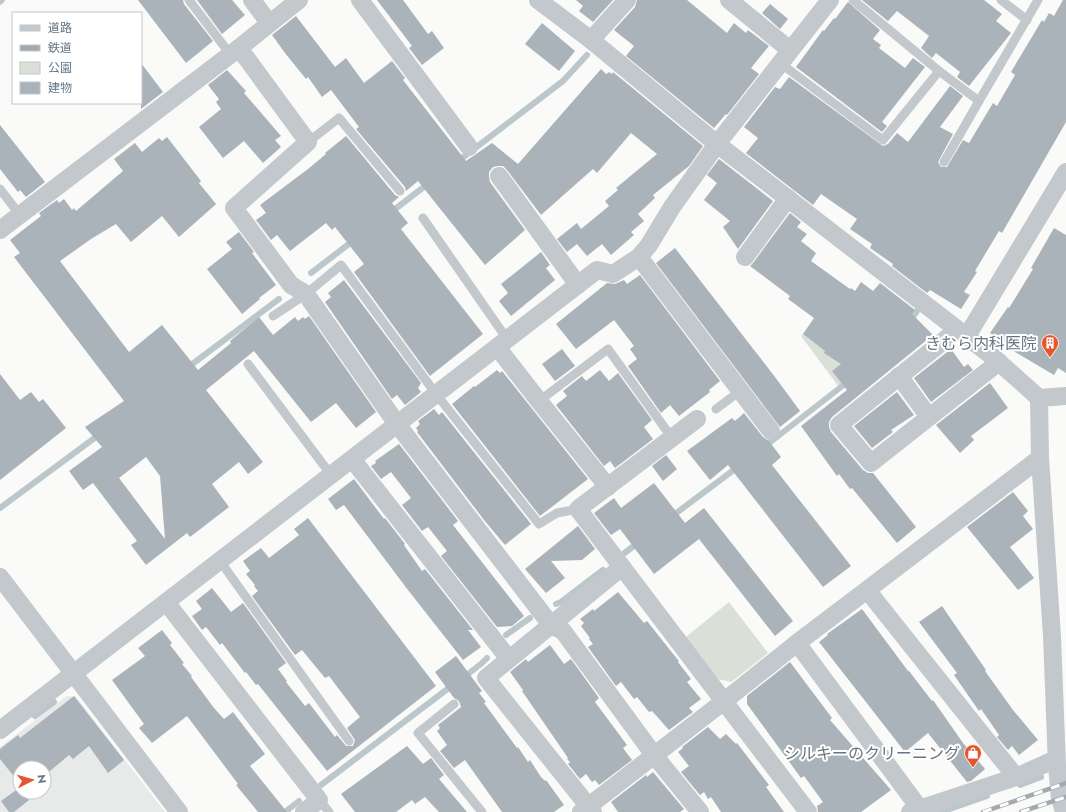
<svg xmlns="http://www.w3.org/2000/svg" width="1066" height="812" viewBox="0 0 1066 812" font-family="Jost,'Noto Sans JP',sans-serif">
	<rect width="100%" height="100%" fill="#fafaf8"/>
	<path fill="#e8e9e9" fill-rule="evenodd" d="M67 696 76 697 165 812H0V747ZM20 768H44V792H20Z"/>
	<g fill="#dadfd7">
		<path d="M854 325 843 384 839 387 801 336 803 334 824 350Z"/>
		<path d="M729 602 768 653 731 682 718 679 686 637Z"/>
	</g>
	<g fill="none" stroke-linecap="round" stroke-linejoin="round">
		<g stroke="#bbc7cb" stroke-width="6">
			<path d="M0 2 2 0"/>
			<path d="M457 162 563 81 587 55"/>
			<path d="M390 213 429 183"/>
			<path d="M311 273 354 240"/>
			<path d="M910 321 917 311"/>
			<path d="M187 368 279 299"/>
			<path d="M764 447 850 380"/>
			<path d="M0 508 100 434"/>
			<path d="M671 517 739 466"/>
			<path d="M622 555 639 542"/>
			<path d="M556 604 561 602 603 570"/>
			<path d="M506 635 530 618"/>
			<path d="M463 678 482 663 487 658"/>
			<path d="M35 716 54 702"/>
			<path d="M321 785 454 684"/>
			<path d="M1020 785 1041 777"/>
			<path d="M285 812 299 801"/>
			<path d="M941 812 987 796"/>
		</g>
	</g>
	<g fill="#aab3b9" fill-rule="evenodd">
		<path d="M138 0H183L184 4 213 41 186 63Z"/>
		<path d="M197 0H232L245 15 222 34Z"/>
		<path d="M377 0H403L428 34 432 31 444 48 422 65 409 48 412 46Z"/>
		<path d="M576 0H613L593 22 579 11 583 6Z"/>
		<path d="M637 0H687L727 33 734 23 746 33 748 30 769 46 751 68 759 74 727 115 726 114 714 128 626 56 634 46 614 30 635 7Z"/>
		<path d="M862 0H984L1002 14 996 21 1011 33 969 86 957 77 960 72 936 53 932 58 921 48 929 36 897 11 888 21Z"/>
		<path d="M1063 0H1066V122L1002 233 999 231 975 271 977 272 964 292 970 295 961 309 930 290 927 293 892 266 893 264 870 248 872 244 850 229 857 219 821 194 813 205 746 153 758 138 744 127 775 87 780 89 789 77 883 146 888 144 897 133 908 142 950 86 963 96 940 127 953 134 938 162 941 167H947L963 140 969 143 993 103 997 106 1015 75 1011 72 1042 20 1044 22 1049 13 1054 16Z"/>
		<path d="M848 2 880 30 873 39 881 45 879 48 905 68 913 58 925 67 882 122 887 126 882 132 796 67 823 30 824 31 834 18 835 19Z"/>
		<path d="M770 4 788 19 780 29 762 13Z"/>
		<path d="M296 16 335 67 346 58 364 83 392 61 405 78 403 80 466 161 492 143 518 164 601 69 606 74 609 72 612 74 613 72 703 146 689 166 653 195 655 198 638 214 644 221 631 232 634 235 611 255 602 244 587 256 577 244 567 252 557 239 577 223 581 229 609 206 605 201 618 190 616 188 657 154 631 133 597 173 593 169 541 215 507 170 503 166H498L493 167 489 172V177L490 182 525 230 485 265 418 181 406 191 405 187 356 129 359 127 331 90 322 97 308 77 306 79 285 53 272 35Z"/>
		<path d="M542 23 575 51 559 71 525 44Z"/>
		<path d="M141 63 163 92 141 109Z"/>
		<path d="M227 70 246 91 244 93 281 136 275 140 281 147 263 163 244 141 223 158 199 127 221 109 216 102 219 99 208 85Z"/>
		<path d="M0 125 45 182 26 197 20 190 18 192 0 169Z"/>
		<path d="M346 136 395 195 399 197 392 203 408 223 401 229 483 334 430 376 354 272 364 264 335 227 332 230 326 223 290 251 277 235 271 240 256 220 266 213 260 205 308 169 326 154 325 153Z"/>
		<path d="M167 137 201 181 199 183 216 204 215 205 179 237 162 216 131 242 116 224 91 239 60 261 129 352 162 325 198 370 231 343 230 341 259 317 273 335 295 317 298 321 303 317 305 319 309 316 376 412 356 428 336 403 311 422 254 351 206 390 263 462 248 474 239 462 212 484 229 507 190 537 187 533 146 565 131 545 137 541 93 483 83 490 69 471 102 447 85 427 124 401 14 257 20 253 10 240 41 216 39 213 57 200 59 203 64 199 72 210 74 208 76 211 123 171 114 159 135 143 142 152 159 138 162 141ZM146 457 160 476 165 539 119 478Z"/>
		<path d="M719 159 773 201 738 249 723 227 730 221 704 200 717 183 707 175Z"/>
		<path d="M790 213 801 222 797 227 807 234 801 241 816 253 811 261 850 289 851 288 855 291 861 282 873 291 880 283 915 310 912 314 933 335 832 417 829 422V427L831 432 863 470 868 473H873L916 527 897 543 852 488 850 489 839 474 837 476 801 426 847 390 832 371 841 364 824 353 825 351 803 334 814 318 788 299 790 296 750 266 753 263Z"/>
		<path d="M1054 228 1066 235V373L1058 368 1054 375 1010 349 1011 346 990 333 1008 307 1009 308 1033 269 1031 268Z"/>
		<path d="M239 232 254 252 252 253 276 285 259 298 260 299 242 314 207 269 232 249 226 242Z"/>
		<path d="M675 248 775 377 800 411 780 427 656 263Z"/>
		<path d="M541 252 550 265 546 268 555 280 511 316 499 301 508 293 501 284Z"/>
		<path d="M640 275 720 381 709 390 710 392 679 416 670 405 661 413 628 366 637 359 630 349 634 346 614 320 576 349 556 324 607 283 615 284 624 280 627 284Z"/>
		<path d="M344 280 421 383 418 388 421 392 405 405 397 395 392 399 325 302 331 297 328 293Z"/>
		<path d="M562 349 575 366 555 381 542 364Z"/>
		<path d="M951 349 964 367 968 364 973 370 931 402 914 378Z"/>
		<path d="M497 370 500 373 502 371 588 479 540 516 452 404 474 386 475 387Z"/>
		<path d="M600 370 609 381 618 373 652 420 644 427 653 439 615 468 610 461 604 466 556 405 567 396 563 391 582 376 586 381Z"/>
		<path d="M0 374 20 400 31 392 39 402 43 399 66 428 0 480Z"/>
		<path d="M990 383 1008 408 971 436 974 440 960 453 936 425Z"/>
		<path d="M897 392 914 415 891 430 893 432 872 448 854 426Z"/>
		<path d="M434 409 439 415 442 412 531 524 505 545 484 520 417 432 418 431 416 428 420 424 418 421Z"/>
		<path d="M744 413 763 437 769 441 781 457 772 465 851 566 823 587 728 465 710 480 687 451 732 418 735 421Z"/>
		<path d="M399 444 458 521 453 525 524 616 512 626 497 627 441 556 447 551 428 527 422 531 402 505 411 498 391 472 381 479 371 466 376 463 375 461Z"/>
		<path d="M666 455 677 469 663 481 652 466Z"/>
		<path d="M354 479 384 519 385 518 405 544 404 545 422 571 425 569 473 630H468L481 647 463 660 408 590 344 505 336 510 328 499Z"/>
		<path d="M654 483 685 523 704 508 793 621 775 636 699 539 654 574 620 529 611 535 594 513 614 498 621 508Z"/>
		<path d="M1013 492 1028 511 1023 516 1033 529 1010 547 1034 578 1018 590 967 527Z"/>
		<path d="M308 518 436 686 327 771 258 684 256 685 246 672 245 673 222 643 220 645 206 627 202 630 192 616 202 609 196 601 212 588 231 612 243 603 286 663 278 669 287 681 286 682 305 706 309 703 335 737 337 735 346 746H353L355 740 347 728 360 717 329 676 325 678 302 650 295 655 252 596 258 591 254 586 255 585 246 574 250 571 243 561 261 548 269 558 299 535 294 529Z"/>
		<path d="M578 526 595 549 582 560 551 561 565 578 546 593 525 569Z"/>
		<path d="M618 592 644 623 647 621 674 655 679 661 678 662 691 679 687 682 701 699 689 708 693 712 669 730 652 711 649 712 637 697 634 699 621 682 616 686 588 647 593 644 589 639 590 638 581 626 584 623 580 619 593 609 594 611Z"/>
		<path d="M942 606 966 641 986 670 985 671 1013 710 1038 740 1019 755 1012 746 1008 750 997 737 999 735 981 709 979 711 954 675 957 673 919 622Z"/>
		<path d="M862 609 908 671H909L932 701 933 700 963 743 985 769 971 781 967 782 928 733 905 752 819 642 828 635 827 634Z"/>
		<path d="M162 630 172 643 170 645 184 663 182 664 192 676 191 677 214 708 224 719 233 712 265 754 250 766 287 812H258L236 785 238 784 187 716 152 743 139 728 144 724 112 680 145 656 138 648Z"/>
		<path d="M550 645 564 664 571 659 599 698 595 702 627 745 623 748 632 760 599 785 595 780 592 782 586 774 580 779 568 764 570 762 567 759 568 758 522 691 523 690 510 672 526 659 528 662Z"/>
		<path d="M456 656 482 691 479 693 486 702 484 703 517 748 518 747 528 762 530 760 541 777 545 781 546 780 564 805 554 812H502L465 760 454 768 440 751 447 745 437 731 440 728 438 725 461 707 459 701 454 698 435 672Z"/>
		<path d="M790 662 832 718 830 720 891 790 861 812H818L817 806 823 802 804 776 801 778 747 704V696Z"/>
		<path d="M74 696 124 760 108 773 89 746 73 759 69 755 44 776V768H20V784L0 759V749L18 735 20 738Z"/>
		<path d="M708 727 720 739 726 734 736 744 737 743 769 785 766 787 784 812H721L711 797 708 799 704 792 700 795 681 772 689 766 678 752 683 748 682 747Z"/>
		<path d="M407 746 423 764 431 758 444 775 439 779 467 812H439L425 797 415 804 412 800 396 812H355L341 794Z"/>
		<path d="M653 772 684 809 680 812H618L611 802 646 775 647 777Z"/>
		<path d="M19 788 20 792H22L29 800 14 812H9L1 801Z"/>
	</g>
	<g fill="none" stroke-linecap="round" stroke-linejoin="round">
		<g stroke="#c3c8cc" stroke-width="9">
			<path d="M189 0 230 54"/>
			<path d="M853 0 939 71 979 101"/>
			<path d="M1001 0 1027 20"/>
			<path d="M780 63 883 140 939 71"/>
			<path d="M308 142 339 118 400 191"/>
			<path d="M944 162 979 101 1038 0"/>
			<path d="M0 189 20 215"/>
			<path d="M423 218 507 339"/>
			<path d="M273 316 306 294 341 265 436 394 539 524 557 513 578 509"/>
			<path d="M248 364 331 475"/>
			<path d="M539 401 608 349 672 438"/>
			<path d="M716 409 740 391"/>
			<path d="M220 561 349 741"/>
			<path d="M454 704 418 733 482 812"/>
			<path d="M319 800 329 812"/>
		</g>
		<g stroke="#c3c8cc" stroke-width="18">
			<path d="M252 0 269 23"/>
			<path d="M360 0 469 147"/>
			<path d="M538 0 591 40 717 144 992 356 1039 398 1040 458 1052 636 1057 766 1060 798 1064 812"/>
			<path d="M729 0 790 50"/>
			<path d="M591 40 627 0"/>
			<path d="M239 48 308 142 234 208 291 285 306 294 397 424 551 625 563 631 654 755 700 812"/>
			<path d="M499 176 578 285"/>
			<path d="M0 230 239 48 299 0"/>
			<path d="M639 257 771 431"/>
			<path d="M745 257 788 198"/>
			<path d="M957 330 839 425 871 463 999 362"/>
			<path d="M967 336 1066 172"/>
			<path d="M497 347 539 401 608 487"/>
			<path d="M899 376 929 417"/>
			<path d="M1039 398 1066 396"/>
			<path d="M697 419 578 509 808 812"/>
			<path d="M352 459 509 659"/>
			<path d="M0 577 179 812"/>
			<path d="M867 590 1016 777"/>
			<path d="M166 602 319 800 304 812"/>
			<path d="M797 643 920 809"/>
			<path d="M0 730 597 270 613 274 639 257 649 245 672 207 717 144 830 0"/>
			<path d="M581 812 723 702 797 643 867 590 1040 458"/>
			<path d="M593 812 486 678 622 567"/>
			<path d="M910 812 1016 777 1056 759"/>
		</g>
		<g stroke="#a2aab0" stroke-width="4.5">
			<g id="rail">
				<path d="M983 812 1066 783"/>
				<path d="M1021 812 1066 797"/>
			</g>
		</g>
		<use href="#rail" stroke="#fff" stroke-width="3" stroke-dasharray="9" stroke-linecap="butt"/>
	</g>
	<defs>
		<g id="building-pin" transform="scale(0.9)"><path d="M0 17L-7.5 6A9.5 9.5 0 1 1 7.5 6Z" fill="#e4572e" stroke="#fff"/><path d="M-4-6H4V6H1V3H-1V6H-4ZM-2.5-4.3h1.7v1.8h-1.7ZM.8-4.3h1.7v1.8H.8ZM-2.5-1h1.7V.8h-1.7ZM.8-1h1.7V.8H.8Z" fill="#fff"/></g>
		<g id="shop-pin" transform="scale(0.9)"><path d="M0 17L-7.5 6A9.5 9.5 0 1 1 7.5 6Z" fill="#e4572e" stroke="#fff"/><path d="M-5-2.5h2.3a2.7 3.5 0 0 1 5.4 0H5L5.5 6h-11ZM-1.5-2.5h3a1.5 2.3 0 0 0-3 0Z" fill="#fff"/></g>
	</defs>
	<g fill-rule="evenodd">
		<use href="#building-pin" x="1050" y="343"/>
		<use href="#shop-pin" x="973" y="753"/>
	</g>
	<g text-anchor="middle" stroke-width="4" stroke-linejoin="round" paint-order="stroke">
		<g font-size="16" fill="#657683" stroke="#fff" text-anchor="end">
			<text x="1037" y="349">きむら内科医院</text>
			<text x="960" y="759">シルキーのクリーニング</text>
		</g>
	</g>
	<rect x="12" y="12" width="130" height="92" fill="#ffffff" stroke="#c1c8cd"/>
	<rect x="20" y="25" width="20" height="6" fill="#c3c8cc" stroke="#c1c8cd"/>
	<text x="48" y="32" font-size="12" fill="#657683">道路</text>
	<rect x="20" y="45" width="20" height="6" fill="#a2aab0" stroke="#c1c8cd"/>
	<text x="48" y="52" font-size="12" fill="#657683">鉄道</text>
	<rect x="20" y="62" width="20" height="12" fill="#dadfd7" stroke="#c1c8cd"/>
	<text x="48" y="72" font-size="12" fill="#657683">公園</text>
	<rect x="20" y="82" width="20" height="12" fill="#aab3b9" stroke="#c1c8cd"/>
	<text x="48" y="92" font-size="12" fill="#657683">建物</text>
	<g transform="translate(32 780) rotate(84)"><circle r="19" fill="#ffffff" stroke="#c1c8cd"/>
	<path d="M0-3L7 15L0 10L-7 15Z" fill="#e4572e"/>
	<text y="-6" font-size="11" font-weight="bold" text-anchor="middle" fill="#657683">N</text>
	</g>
</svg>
